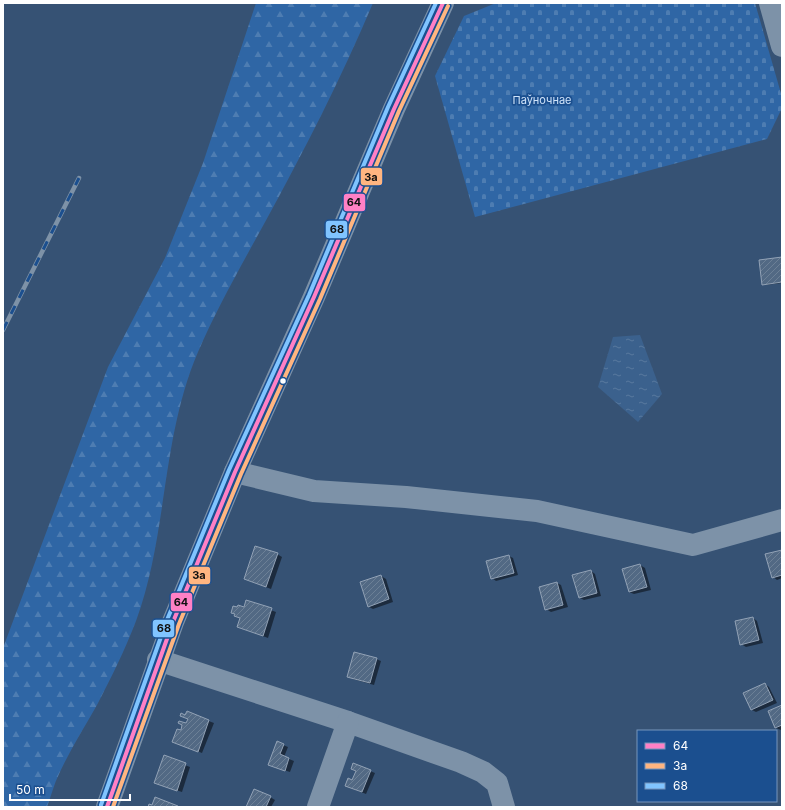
<svg xmlns="http://www.w3.org/2000/svg" width="785" height="810" viewBox="0 0 785 810" font-family="Inter,sans-serif">
	<defs>
		<pattern id="forest-firs" width="22" height="20" patternUnits="userSpaceOnUse"><rect width="22" height="20" fill="#2f66a5"/><path d="M5 1l3.5 6h-7zM16 11l3.5 6h-7z" fill="#4e7db2"/></pattern>
		<pattern id="cemetery-stones" width="16" height="16" patternUnits="userSpaceOnUse"><rect width="16" height="16" fill="#2f66a5"/><path d="M2 7V4a2 2 0 0 1 4 0v3zM10 15v-3a2 2 0 0 1 4 0v3z" fill="#4e7db2"/></pattern>
		<pattern id="water-ripples" width="26" height="14" patternUnits="userSpaceOnUse"><rect width="26" height="14" fill="#3b618d"/><path d="M2 4q2-2 4 0t4 0M15 11q2-2 4 0t4 0" fill="none" stroke="#58799e"/></pattern>
		<pattern id="building-hatch" width="6" height="6" patternUnits="userSpaceOnUse"><rect width="6" height="6" fill="#526984"/><path d="M-1 1l2-2M0 6l6-6M5 7l2-2" fill="none" stroke="#6c8096"/></pattern>
	</defs>
	<rect width="100%" height="100%" fill="#365274"/>
	<path fill="url(#forest-firs)" d="M256 3H373C341 79 304 151 264 224 241 266 217 308 198 352 161 438 168 534 136 621 125 650 111 678 97 705 84 728 70 750 59 774 54 784 51 796 47 807H3V648L108 367 165 258 203 163Z"/>
	<path fill="url(#cemetery-stones)" d="M496 3H755L782 97V108L767 139 475 217 435 76 464 16Z"/>
	<path fill="url(#water-ripples)" d="M640 335 662 394 638 422 598 387 613 337Z"/>
	<g fill="#0007">
		<path d="M782 258V283L765 285 763 284Z"/>
		<path d="M782 551V578L777 580 773 577Z"/>
		<path d="M277 554 282 557 271 589 245 579Z"/>
		<path d="M509 556 513 558 518 575 496 581 492 578Z"/>
		<path d="M640 565 645 568 651 590 634 594 629 592Z"/>
		<path d="M591 571 595 574 601 596 584 600 580 598Z"/>
		<path d="M381 576 386 579 393 602 373 609 369 607Z"/>
		<path d="M557 583 561 585 568 607 551 612 546 609Z"/>
		<path d="M247 601 276 612 268 638 238 627 241 619 232 612 244 608Z"/>
		<path d="M753 618 757 621 763 643 746 647 741 644Z"/>
		<path d="M376 659 381 661 374 685 353 679 349 676Z"/>
		<path d="M765 684 769 687 777 703 756 712 752 710 744 694Z"/>
		<path d="M782 706V730H781L776 728 769 711Z"/>
		<path d="M187 713 214 723 202 753 174 742 187 724 188 719 181 716H186Z"/>
		<path d="M283 745 288 747 284 757 294 761 290 772 274 767Z"/>
		<path d="M164 757 190 767 182 792 160 785Z"/>
		<path d="M352 769 370 771 375 773 366 794 351 788 356 772Z"/>
		<path d="M270 797 275 800 271 807H248Z"/>
	</g>
	<g fill="url(#building-hatch)" stroke="#92a2b6">
		<path d="M782 257V282L762 285 759 260Z"/>
		<path d="M255 546 278 553 266 587 244 579Z"/>
		<path d="M782 550V575L772 578 765 554Z"/>
		<path d="M509 555 514 573 491 579 486 561Z"/>
		<path d="M640 564 647 587 629 592 622 569Z"/>
		<path d="M591 570 597 593 579 598 572 575Z"/>
		<path d="M381 575 389 599 368 607 360 582Z"/>
		<path d="M557 582 563 605 545 610 539 587Z"/>
		<path d="M246 600 272 608 263 636 237 627 240 618 234 616 235 614 231 613 233 606 237 607 238 605 244 607Z"/>
		<path d="M753 617 759 640 740 645 735 621Z"/>
		<path d="M354 652 377 658 370 683 347 677Z"/>
		<path d="M765 683 773 700 751 710 743 693Z"/>
		<path d="M782 705V725L775 728 768 711Z"/>
		<path d="M187 711 209 720 198 752 172 742 177 729 181 730 182 725 178 723 179 721 186 723 188 719 180 716 181 713 185 715Z"/>
		<path d="M277 741 284 744 280 754 289 758 285 771 268 765Z"/>
		<path d="M164 755 186 763 177 791 154 783Z"/>
		<path d="M353 763 371 770 362 792 345 786 348 778 352 780 356 771 351 769Z"/>
		<path d="M254 789 271 796 266 807H246Z"/>
		<path d="M155 797 178 806V807H148L149 804 152 805Z"/>
	</g>
	<g fill="none" stroke-linecap="round" stroke-linejoin="round">
		<g stroke="#7d92a8" stroke-width="22">
			<path d="M770 3 782 46"/>
			<path d="M235 472 314 491 406 497 537 511 693 545 782 520"/>
			<path d="M158 660 348 722 461 762 483 772 497 783 504 807"/>
			<path d="M107 807 173 622 235 472 314 297 394 109 443 3"/>
			<path d="M318 807 348 722"/>
		</g>
		<g stroke="#7e92a7" stroke-width="4.5">
			<path id="rail" d="M3 330 79 178"/>
		</g>
		<use href="#rail" stroke="#1b4f8f" stroke-width="3" stroke-dasharray="9" stroke-linecap="butt"/>
		<g stroke="#1b4f8f" stroke-width="7">
			<path id="bus-1" d="M107 807 173 622 235 472 314 297 394 109 443 3"/>
		</g>
		<g stroke="#1b4f8f" stroke-width="7">
			<path id="bus-2" d="M113 807 179 624 241 474 320 299 399 111 448 6"/>
		</g>
		<g stroke="#1b4f8f" stroke-width="7">
			<path id="bus-3" d="M101 805 167 620 229 470 309 295 388 107 436 3"/>
		</g>
		<use href="#bus-1" stroke="#ff80c5" stroke-width="4"/>
		<use href="#bus-2" stroke="#ffb580" stroke-width="4"/>
		<use href="#bus-3" stroke="#80c4ff" stroke-width="4"/>
	</g>
	<circle fill="#fff" stroke="#1b4f8f" stroke-width="1.5" cx="283" cy="381" r="3.5"/>
	<g text-anchor="middle" stroke-width="3.5" stroke-linejoin="round" paint-order="stroke">
		<g font-size="11" fill="#cfe3fa" stroke="#1b4f8f">
			<text x="542" y="104">Паўночнае</text>
		</g>
	</g>
	<g stroke="#1b4f8f" stroke-width="1.5">
		<rect x="360" y="167" width="23" height="19" rx="4" fill="#ffb580"/>
		<rect x="343" y="193" width="23" height="19" rx="4" fill="#ff80c5"/>
		<rect x="325" y="220" width="23" height="19" rx="4" fill="#80c4ff"/>
		<rect x="188" y="566" width="23" height="19" rx="4" fill="#ffb580"/>
		<rect x="170" y="592" width="23" height="20" rx="4" fill="#ff80c5"/>
		<rect x="152" y="619" width="23" height="19" rx="4" fill="#80c4ff"/>
	</g>
	<g font-size="11" text-anchor="middle" font-weight="bold" fill="#111">
		<text x="371" y="181">3а</text>
		<text x="354" y="206">64</text>
		<text x="337" y="233">68</text>
		<text x="199" y="579">3а</text>
		<text x="181" y="606">64</text>
		<text x="164" y="632">68</text>
	</g>
	<rect width="785" height="810" fill="none" stroke="#ffffff" stroke-width="8"/>
	<rect x="637" y="730" width="140" height="72" fill="#1b4f8f" stroke="#7695bc"/>
	<rect x="645" y="743" width="20" height="6" fill="#ff80c5" stroke="#7695bc"/>
	<text x="673" y="750" font-size="12" fill="#ffffff">64</text>
	<rect x="645" y="763" width="20" height="6" fill="#ffb580" stroke="#7695bc"/>
	<text x="673" y="770" font-size="12" fill="#ffffff">3а</text>
	<rect x="645" y="783" width="20" height="6" fill="#80c4ff" stroke="#7695bc"/>
	<text x="673" y="790" font-size="12" fill="#ffffff">68</text>
	<path d="M10 794v6h120v-6" fill="none" stroke="#ffffff" stroke-width="2"/>
	<text x="16" y="794" font-size="12" fill="#ffffff" stroke="#1b4f8f" stroke-width="3" paint-order="stroke">50 m</text>
</svg>
